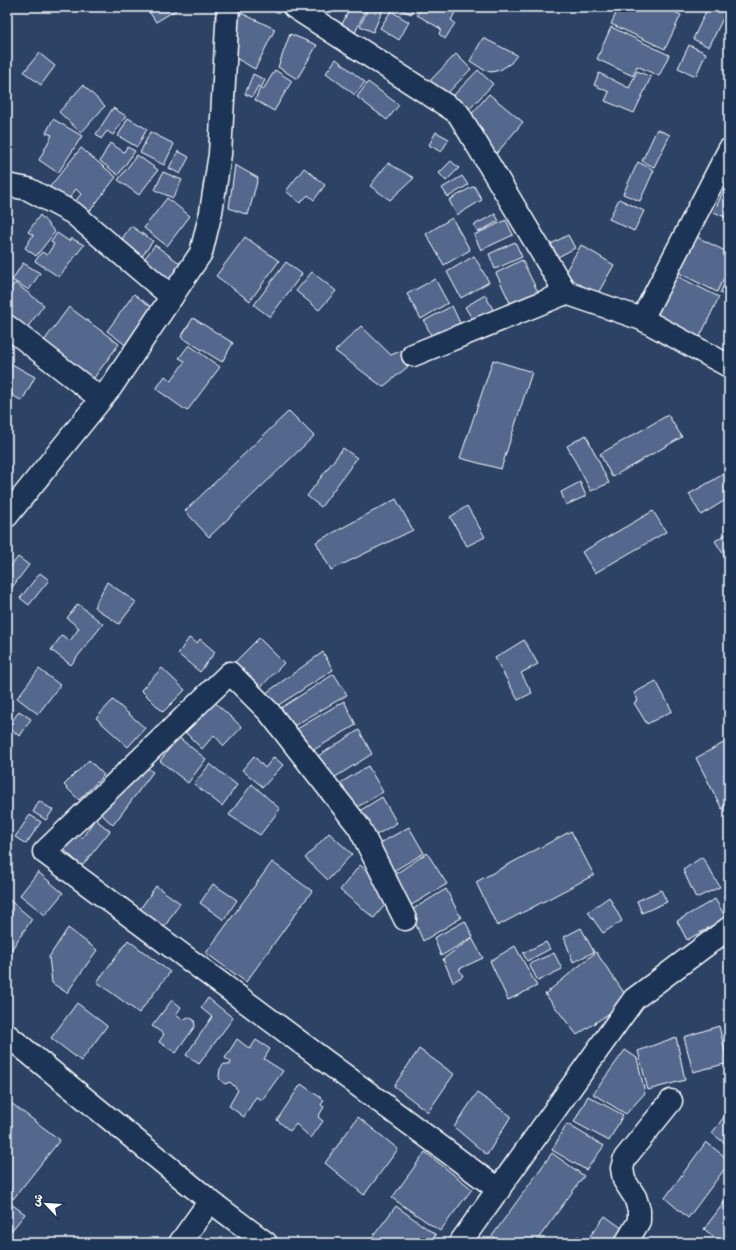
<svg xmlns="http://www.w3.org/2000/svg" width="736" height="1250" viewBox="0 0 736 1250" font-family="'Balsamiq Sans','Playpen Sans Arabic',sans-serif">
	<rect width="100%" height="100%" fill="#2c4366"/>
	<filter id="ink" filterUnits="userSpaceOnUse"><feTurbulence type="fractalNoise" baseFrequency=".025" numOctaves="2"/><feDisplacementMap in="SourceGraphic" scale="8" xChannelSelector="R" yChannelSelector="G"/><feConvolveMatrix kernelMatrix="1 2 1 2 8 2 1 2 1" color-interpolation-filters="sRGB"/></filter>
	<g filter="url(#ink)">
		<g fill="#52678c" stroke="#fff">
			<path d="M146 7H181L156 22Z"/>
			<path d="M350 7H367L354 35 340 29Z"/>
			<path d="M369 7H384L373 32 360 26Z"/>
			<path d="M395 7H414L411 14Z"/>
			<path d="M422 7H448L456 11 451 20 455 23 445 39 439 34 441 29 417 15Z"/>
			<path d="M619 7H665L681 15 665 49 611 24Z"/>
			<path d="M708 7H716L726 12 709 47 693 39Z"/>
			<path d="M391 11 409 22 399 40 380 28Z"/>
			<path d="M241 13 275 29 255 69 227 53Z"/>
			<path d="M611 27 669 55 659 76 637 66 633 76 597 59Z"/>
			<path d="M290 34 317 45 297 79 278 67Z"/>
			<path d="M483 38 517 55 511 63 500 70 491 72 484 70 470 61Z"/>
			<path d="M689 45 706 53 696 76 678 68Z"/>
			<path d="M39 53 55 66 41 85 24 72Z"/>
			<path d="M456 54 471 69 438 103 423 88Z"/>
			<path d="M336 59 365 82 355 95 326 73Z"/>
			<path d="M275 70 292 81 274 111 255 100 260 88 263 90Z"/>
			<path d="M478 70 493 84 464 115 449 100Z"/>
			<path d="M637 71 651 77 634 113 605 101 609 92 594 85 599 73 629 88Z"/>
			<path d="M253 74 265 80 261 88 258 86 252 97 245 94Z"/>
			<path d="M368 82 399 105 387 120 357 97Z"/>
			<path d="M83 85 105 106 81 133 59 112Z"/>
			<path d="M489 94 523 122 497 153 463 124Z"/>
			<path d="M113 108 126 116 113 135 107 131 101 139 96 134Z"/>
			<path d="M128 118 147 129 137 147 118 136Z"/>
			<path d="M53 119 82 136 58 173 39 160 52 135 46 133Z"/>
			<path d="M657 129 670 135 654 167 642 161Z"/>
			<path d="M150 132 174 144 164 165 140 153Z"/>
			<path d="M436 132 449 139 441 152 429 145Z"/>
			<path d="M110 143 124 152 127 147 135 151 118 175 100 161Z"/>
			<path d="M81 148 116 177 83 220 70 208 81 194 76 189 65 204 48 189Z"/>
			<path d="M178 151 189 157 180 174 169 168Z"/>
			<path d="M137 155 158 170 139 195 118 180Z"/>
			<path d="M451 161 459 168 446 181 439 173Z"/>
			<path d="M638 162 654 170 640 201 623 194Z"/>
			<path d="M388 163 414 178 390 200 370 186Z"/>
			<path d="M235 165 258 178 248 215 229 208Z"/>
			<path d="M304 168 325 185 314 200 308 195 300 203 286 191Z"/>
			<path d="M163 172 182 180 173 198 155 190Z"/>
			<path d="M462 176 468 185 448 197 442 188Z"/>
			<path d="M726 185 729 187V219L714 212Z"/>
			<path d="M474 186 482 200 457 215 449 200Z"/>
			<path d="M167 198 190 216 167 246 144 228Z"/>
			<path d="M619 199 644 211 634 231 609 219Z"/>
			<path d="M495 214 499 221 478 232 474 225Z"/>
			<path d="M40 215 55 232 36 256 25 248 33 235 28 232Z"/>
			<path d="M452 218 470 250 444 265 426 234Z"/>
			<path d="M506 220 513 235 481 250 474 235Z"/>
			<path d="M131 226 153 241 138 262 116 247Z"/>
			<path d="M7 230 11 238 7 246Z"/>
			<path d="M57 233 69 241 71 238 84 245 59 277 35 261 42 252 47 255 54 244 51 242Z"/>
			<path d="M568 235 575 248 558 257 551 244Z"/>
			<path d="M693 235 729 253V267L717 292 675 271Z"/>
			<path d="M245 237 279 261 250 301 216 276Z"/>
			<path d="M515 242 522 257 495 269 489 254Z"/>
			<path d="M155 245 185 267 165 294 135 271Z"/>
			<path d="M581 245 614 265 597 295 564 274Z"/>
			<path d="M474 256 489 282 461 298 447 272Z"/>
			<path d="M522 260 539 294 512 307 496 273Z"/>
			<path d="M286 262 302 274 270 317 254 305Z"/>
			<path d="M23 263 40 273 29 290 12 280Z"/>
			<path d="M312 272 336 291 319 310 296 291Z"/>
			<path d="M729 273V297L720 293Z"/>
			<path d="M673 274 719 297 695 347 648 324Z"/>
			<path d="M435 279 448 303 421 319 407 294Z"/>
			<path d="M15 283 44 305 14 345 7 340V293Z"/>
			<path d="M134 294 154 309 127 346 107 331Z"/>
			<path d="M485 295 496 315 477 327 465 307Z"/>
			<path d="M452 306 460 323 432 337 424 321Z"/>
			<path d="M69 307 119 344 82 394 32 357Z"/>
			<path d="M193 318 233 343 222 362 181 337Z"/>
			<path d="M361 326 391 355 405 349 411 364 383 387 335 351Z"/>
			<path d="M189 345 220 367 187 411 156 389 165 376 171 381 185 361 179 358Z"/>
			<path d="M493 360 532 372 501 469 460 458Z"/>
			<path d="M10 363 35 377 22 401 7 392V368Z"/>
			<path d="M289 411 314 436 209 537 185 511Z"/>
			<path d="M668 415 682 437 612 477 600 454Z"/>
			<path d="M586 435 609 483 591 491 567 446Z"/>
			<path d="M343 448 357 458 321 507 307 496Z"/>
			<path d="M729 471V498L701 515 689 494Z"/>
			<path d="M580 482 586 496 566 505 561 492Z"/>
			<path d="M396 499 413 530 331 570 316 542Z"/>
			<path d="M467 506 485 537 467 546 450 517Z"/>
			<path d="M653 511 666 532 595 573 582 552Z"/>
			<path d="M729 532V563L715 541Z"/>
			<path d="M18 557 29 565 7 594V571Z"/>
			<path d="M40 573 49 580 29 605 20 598Z"/>
			<path d="M107 582 136 602 119 624 94 607Z"/>
			<path d="M78 604 103 624 71 665 51 650 62 635 70 641 79 628 67 618Z"/>
			<path d="M189 638 197 643 200 639 215 652 200 672 178 654Z"/>
			<path d="M259 638 284 663 254 694 228 669Z"/>
			<path d="M524 640 538 664 521 673 532 693 518 700 495 658Z"/>
			<path d="M323 652 333 670 266 713 255 701Z"/>
			<path d="M162 668 185 690 163 712 141 690Z"/>
			<path d="M39 669 60 685 38 714 17 698Z"/>
			<path d="M334 674 347 695 285 731 273 713Z"/>
			<path d="M656 681 672 711 647 724 634 703 638 700 634 693Z"/>
			<path d="M211 699 242 727 224 746 214 735 202 749 183 730Z"/>
			<path d="M113 700 145 728 128 747 96 718Z"/>
			<path d="M344 701 356 725 310 752 297 729Z"/>
			<path d="M19 711 31 719 20 736 8 728Z"/>
			<path d="M359 730 372 754 332 779 315 758Z"/>
			<path d="M178 737 206 759 188 783 160 761Z"/>
			<path d="M729 740V805L722 809 696 758Z"/>
			<path d="M254 756 265 768 274 757 283 765 263 787 242 770Z"/>
			<path d="M89 760 104 775 79 800 64 785Z"/>
			<path d="M138 762 153 772 113 825 99 812Z"/>
			<path d="M210 764 237 785 222 806 194 784Z"/>
			<path d="M368 766 383 792 352 810 337 785Z"/>
			<path d="M252 784 280 809 260 835 229 815Z"/>
			<path d="M382 797 397 823 371 838 356 813Z"/>
			<path d="M39 801 53 810 46 820 33 812Z"/>
			<path d="M30 815 41 822 26 844 15 837Z"/>
			<path d="M95 819 110 831 82 866 62 848 74 832 82 838Z"/>
			<path d="M409 827 424 853 390 873 375 846Z"/>
			<path d="M571 831 594 875 497 926 476 882Z"/>
			<path d="M329 833 352 854 328 880 305 858Z"/>
			<path d="M427 853 447 884 408 907 394 875Z"/>
			<path d="M702 857 720 887 696 898 683 870Z"/>
			<path d="M272 862 312 891 246 982 206 953Z"/>
			<path d="M360 865 394 894 374 918 340 890Z"/>
			<path d="M38 872 63 893 45 915 20 895Z"/>
			<path d="M213 884 237 900 224 920 200 903Z"/>
			<path d="M156 886 180 903 159 935 134 918Z"/>
			<path d="M446 889 461 918 423 941 410 911Z"/>
			<path d="M661 890 667 902 642 913 637 901Z"/>
			<path d="M729 891V902L723 896Z"/>
			<path d="M609 897 622 921 603 933 588 912Z"/>
			<path d="M7 898 32 919 7 956Z"/>
			<path d="M715 899 726 918 687 940 677 921Z"/>
			<path d="M465 921 473 937 441 956 434 938Z"/>
			<path d="M68 928 97 950 67 993 52 983 49 957Z"/>
			<path d="M581 928 594 952 573 962 564 937Z"/>
			<path d="M472 938 483 958 459 969 463 976 453 982 443 959Z"/>
			<path d="M128 940 170 972 139 1013 97 982Z"/>
			<path d="M546 942 550 949 527 961 523 953Z"/>
			<path d="M515 946 537 986 508 1000 490 961Z"/>
			<path d="M596 952 629 1000 577 1035 545 994Z"/>
			<path d="M554 953 562 969 538 981 529 964Z"/>
			<path d="M208 998 233 1018 199 1064 186 1055 212 1017 201 1008Z"/>
			<path d="M172 1000 181 1007 176 1015 183 1020 188 1017 194 1020 195 1026 176 1053 159 1042 164 1034 152 1026Z"/>
			<path d="M77 1003 107 1026 81 1061 51 1038Z"/>
			<path d="M719 1026 728 1063 693 1072 684 1037Z"/>
			<path d="M676 1037 685 1080 648 1090 638 1051Z"/>
			<path d="M237 1039 250 1049 256 1040 270 1049 264 1059 283 1071 262 1100 256 1097 244 1117 229 1106 238 1090 230 1082 225 1084 220 1080 219 1076 220 1069 224 1064 230 1065 231 1062 225 1058Z"/>
			<path d="M419 1049 454 1074 428 1112 394 1086Z"/>
			<path d="M625 1050 637 1058 645 1093 626 1114 593 1094Z"/>
			<path d="M301 1084 324 1100 321 1105 324 1107 318 1117 323 1121 311 1138 296 1124 290 1131 277 1120Z"/>
			<path d="M477 1093 511 1116 487 1155 454 1127Z"/>
			<path d="M588 1096 623 1115 609 1141 574 1122Z"/>
			<path d="M7 1100 60 1140 13 1199 7 1194Z"/>
			<path d="M729 1110V1147L712 1133Z"/>
			<path d="M358 1117 398 1149 364 1195 325 1163Z"/>
			<path d="M567 1124 604 1146 586 1170 552 1150Z"/>
			<path d="M706 1142 729 1160V1163L688 1218 665 1198Z"/>
			<path d="M425 1152 472 1189 440 1231 392 1198Z"/>
			<path d="M552 1153 584 1176 535 1243H502L492 1236Z"/>
			<path d="M729 1196V1243H722L704 1229Z"/>
			<path d="M7 1201 25 1214 7 1236Z"/>
			<path d="M396 1206 436 1235 430 1243H376L371 1239Z"/>
			<path d="M605 1216 626 1231 617 1243H599L590 1236Z"/>
			<path d="M578 1236 587 1243H573Z"/>
		</g>
		<g fill="none" stroke-linecap="round" stroke-linejoin="round">
			<g stroke="#fff" stroke-width="25">
				<g id="minor">
					<path d="M294 7 458 113 566 293"/>
					<path d="M7 185 28 189 73 213 172 297"/>
					<path d="M642 319 729 150"/>
					<path d="M7 326 101 399"/>
					<path d="M413 355 566 293 642 319 729 366"/>
					<path d="M7 516 111 387 201 253 211 212 220 154 228 7"/>
					<path d="M405 919 359 827 269 712 230 673 44 852 499 1190"/>
					<path d="M7 1035 210 1201 266 1243"/>
					<path d="M180 1243 210 1201"/>
					<path d="M460 1243 634 999 729 928"/>
					<path d="M626 1243 639 1221V1210L635 1197 624 1180 622 1168 625 1158 671 1101"/>
				</g>
			</g>
			<use href="#minor" stroke="#1d3557" stroke-width="22"/>
		</g>
	</g>
	<rect width="736" height="1250" fill="none" stroke="#1d3557" stroke-width="24"/>
	<rect x="12" y="12" width="712" height="1226" fill="none" stroke="#fff" stroke-width="1.5" filter="url(#ink)"/>
	<g transform="translate(46 1204) rotate(295)" stroke="#1d3557" stroke-width="3" paint-order="stroke">
	<path d="M0-3L7 15L0 10L-7 15Z" fill="#ffffff"/>
	<text y="-6" font-size="11" font-weight="bold" text-anchor="middle" fill="#ffffff">ش</text>
	</g>
</svg>
